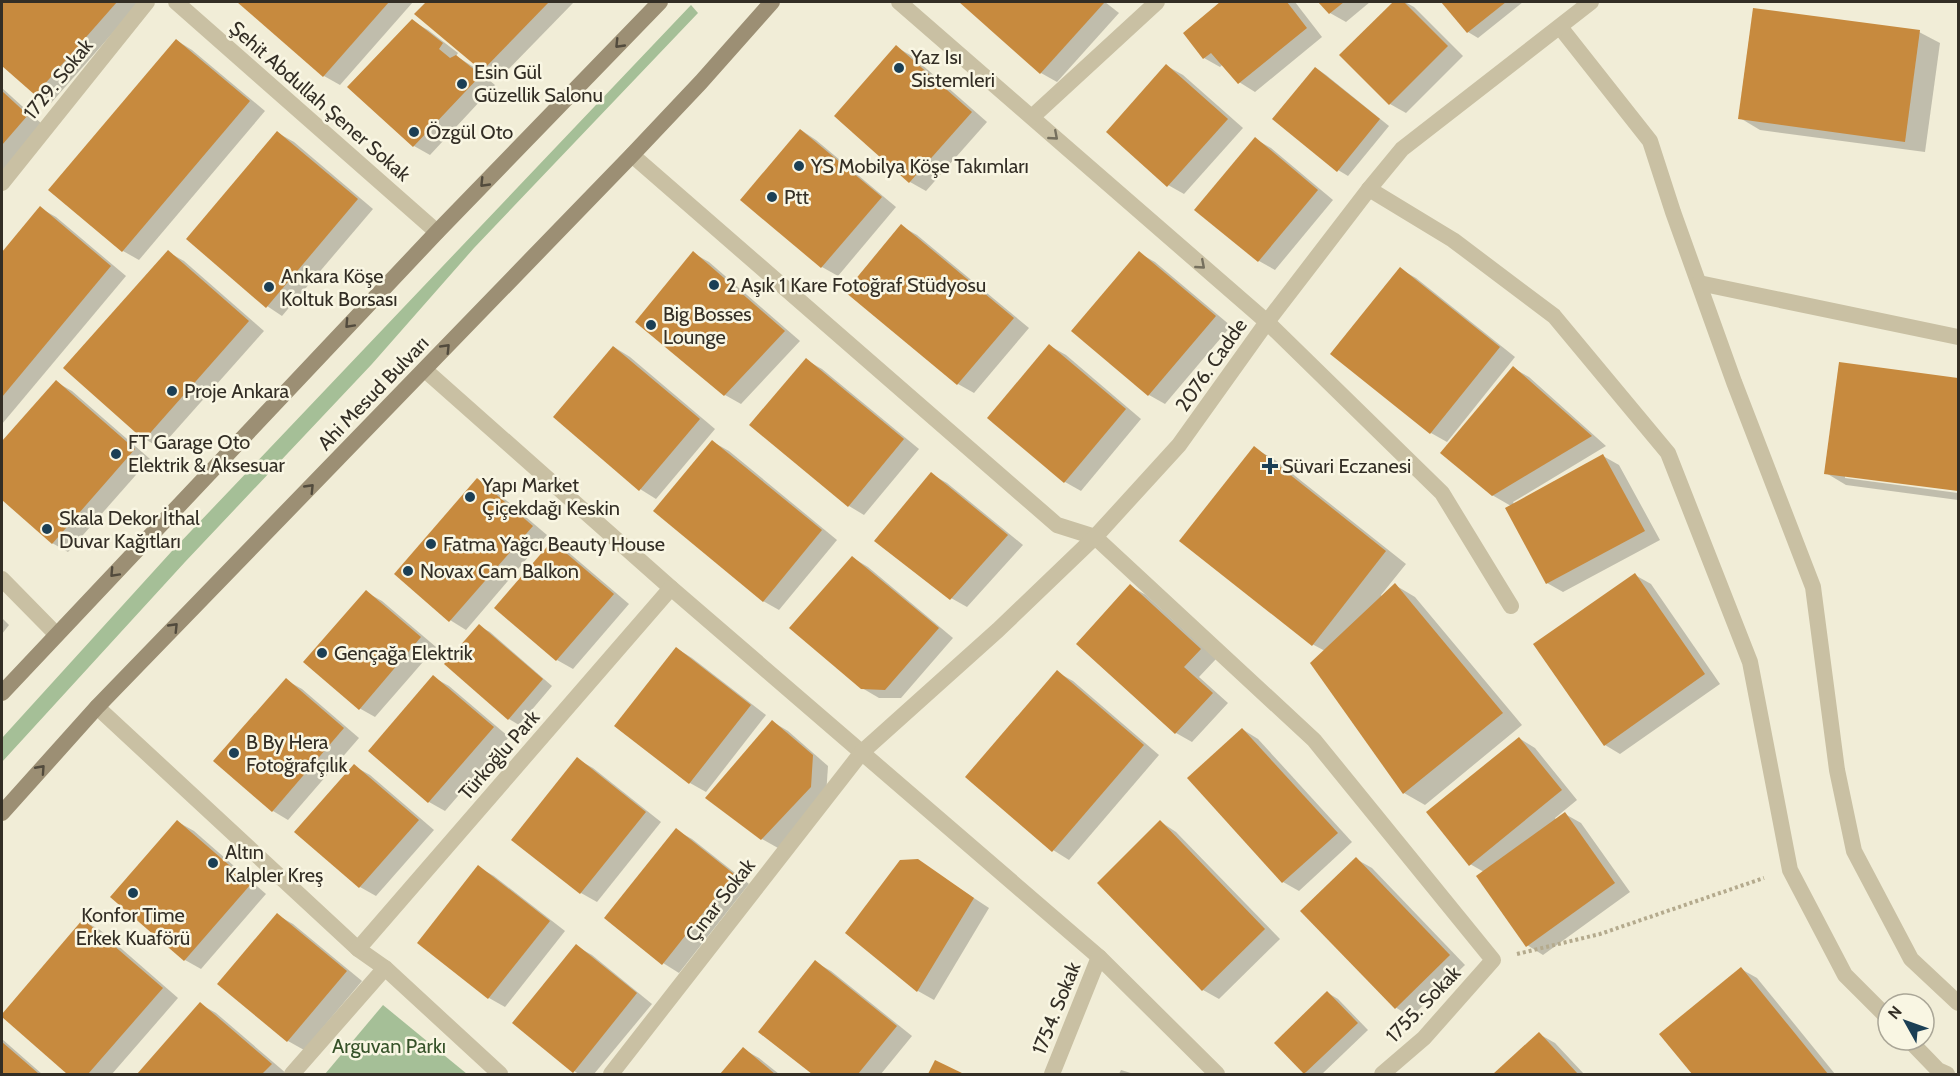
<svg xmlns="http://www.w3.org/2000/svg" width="1960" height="1076" viewBox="0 0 1960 1076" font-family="Cabin,sans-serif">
	<rect width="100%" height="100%" fill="#f1edd7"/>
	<g fill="#a5bf97">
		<path d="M691 5 698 13 474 248 372 364 185 562 2 762V738L172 551Z"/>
		<path d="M383 1005 467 1074H325Z"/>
	</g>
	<g fill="#0003">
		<path d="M2 2H140L51 103 36 94 2 64Z"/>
		<path d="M240 2H413L340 85 324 76Z"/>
		<path d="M428 2H574L499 79 483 70 417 14Z"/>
		<path d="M961 2H1105L1119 13 1057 82 1041 73Z"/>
		<path d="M1223 2H1295L1322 37 1255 92 1239 82 1223 64 1220 67 1204 58 1185 33Z"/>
		<path d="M1320 2H1370L1346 22 1330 13Z"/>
		<path d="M1395 2H1405L1414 7 1463 56 1406 113 1390 104 1341 55Z"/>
		<path d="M1443 2H1523L1478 38 1468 32Z"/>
		<path d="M412 21 428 30 458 53 456 56 472 66 495 85 430 155 414 146Z"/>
		<path d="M1919 32 1940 43 1925 152 1760 130 1740 118Z"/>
		<path d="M176 40 192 50 265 111 139 260 123 251 50 189Z"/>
		<path d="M896 47 912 56 987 122 926 191 910 182 836 116Z"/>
		<path d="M1167 66 1183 75 1243 128 1184 194 1168 185Z"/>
		<path d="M1316 68 1326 75 1389 126 1348 176 1338 170Z"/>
		<path d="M2 88 43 125 2 171Z"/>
		<path d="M801 130 816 140 896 207 838 276 822 267 742 200Z"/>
		<path d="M278 133 294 142 373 209 282 316 267 306Z"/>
		<path d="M1255 139 1271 148 1333 200 1275 270 1259 261 1197 209Z"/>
		<path d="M40 208 56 217 126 276 2 424V254Z"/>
		<path d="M901 226 917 235 1029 328 974 393 958 384Z"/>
		<path d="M168 252 184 261 264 331 160 448 145 439Z"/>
		<path d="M693 253 709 262 800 341 741 404 725 395 637 322Z"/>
		<path d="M1139 253 1155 262 1231 326 1165 404 1149 395 1073 330Z"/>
		<path d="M1400 269 1416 278 1515 357 1447 442 1431 433Z"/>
		<path d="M1050 346 1066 355 1141 419 1081 491 1065 482 989 417Z"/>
		<path d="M614 347 630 357 715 429 656 499 640 489 555 417Z"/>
		<path d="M806 360 822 369 919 449 864 515 849 506Z"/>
		<path d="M1840 364 1958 380V490L1845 475V478L1958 493V500L1846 485 1826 473Z"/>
		<path d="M1513 368 1529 377 1606 446 1513 502 1514 504 1603 456 1619 465 1660 540 1563 592 1547 583 1511 506 1492 495Z"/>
		<path d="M56 382 72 391 150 459 68 552 52 543 2 498V444Z"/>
		<path d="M713 442 729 451 837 540 779 610 763 601Z"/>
		<path d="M1254 448 1275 460 1406 564 1381 595 1382 597 1395 585 1415 597 1522 725 1425 805 1404 793 1312 664 1325 651 1312 644Z"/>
		<path d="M931 474 947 483 1023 545 967 607 951 598Z"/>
		<path d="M477 480 493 489 547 535 466 630 450 620Z"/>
		<path d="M553 543 568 552 629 604 573 669 557 660 497 608Z"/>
		<path d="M853 558 868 567 953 638 901 698H879L862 688Z"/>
		<path d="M1635 575 1651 584 1720 684 1620 754 1605 745Z"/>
		<path d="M1130 586 1146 595 1216 659 1199 677 1228 703 1192 742 1176 733 1078 644Z"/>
		<path d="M366 592 382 601 436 647 375 717 359 708Z"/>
		<path d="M2 618 9 625 2 634Z"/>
		<path d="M479 626 490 632 552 686 519 725 509 719Z"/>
		<path d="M676 648 692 658 766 715 706 792 690 783Z"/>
		<path d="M1057 672 1073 681 1159 755 1069 860 1053 850Z"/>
		<path d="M433 677 449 686 509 737 445 811 429 802Z"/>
		<path d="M286 680 302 689 359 738 288 820 273 811Z"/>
		<path d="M773 722 788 731 828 766 826 796 778 848 762 839Z"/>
		<path d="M1242 729 1258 739 1352 842 1299 891 1283 882 1189 778Z"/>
		<path d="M1519 738 1535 748 1577 800 1555 818 1556 820 1565 814 1581 823 1630 892 1543 955 1527 945 1484 872 1470 864Z"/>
		<path d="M577 759 593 768 661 822 597 902 581 893 513 840Z"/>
		<path d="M354 766 370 775 434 830 376 896 360 887Z"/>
		<path d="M178 822 194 831 266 894 201 969 185 960Z"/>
		<path d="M1161 822 1176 832 1280 939 1219 999 1203 990Z"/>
		<path d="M676 830 692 839 749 884 679 973 663 963Z"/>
		<path d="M1356 859 1372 868 1465 965 1411 1017 1395 1007Z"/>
		<path d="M918 861 989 908 934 1000 918 991 847 933Z"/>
		<path d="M478 867 494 876 565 931 505 1007 489 998 419 942Z"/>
		<path d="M277 915 293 924 362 981 304 1050 288 1041 219 984Z"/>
		<path d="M84 921 100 930 178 998 112 1074H70L2 1016Z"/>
		<path d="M576 946 592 955 652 1004 594 1074H579L574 1071Z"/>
		<path d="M815 962 831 971 912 1036 881 1074H814L760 1032Z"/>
		<path d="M1741 969 1757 978 1835 1074H1694L1661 1035Z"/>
		<path d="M1328 993 1338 999 1368 1030 1322 1074H1307L1276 1043Z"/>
		<path d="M200 1004 216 1013 287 1074H139Z"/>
		<path d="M1539 1034 1555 1043 1584 1074H1495Z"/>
		<path d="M2 1039 42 1074H2Z"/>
		<path d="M743 1049 759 1058 779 1074H722Z"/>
		<path d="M1121 1070 1134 1074H1119Z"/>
	</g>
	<g fill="#c78a3e">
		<path d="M2 2H117L35 95 2 66Z"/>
		<path d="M237 2H389L323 77Z"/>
		<path d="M426 2H549L482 71 414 14Z"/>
		<path d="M959 2H1101L1104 3 1040 74Z"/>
		<path d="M1220 2H1287L1307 28 1238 84 1211 53 1203 59 1183 33Z"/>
		<path d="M1318 2H1344L1329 14Z"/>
		<path d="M1393 2H1404L1448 46 1389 105 1339 55Z"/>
		<path d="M1441 2H1506L1467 33Z"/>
		<path d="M1753 8 1920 30 1905 142 1738 119Z"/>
		<path d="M412 19 443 43 439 49 450 58 456 55 481 75 413 147 347 87Z"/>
		<path d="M176 39 250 101 122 252 48 190Z"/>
		<path d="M896 45 972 112 909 183 834 116Z"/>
		<path d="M1166 64 1228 119 1167 187 1106 132Z"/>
		<path d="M1315 67 1380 119 1337 172 1272 119Z"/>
		<path d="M2 91 28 115 2 145Z"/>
		<path d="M800 129 882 197 821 268 740 200Z"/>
		<path d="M277 131 358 199 266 308 186 239Z"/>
		<path d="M1255 137 1318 190 1258 262 1194 210Z"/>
		<path d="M40 206 111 266 2 397V252Z"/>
		<path d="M901 224 1014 318 957 385 845 292Z"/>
		<path d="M168 250 249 321 144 440 63 368Z"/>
		<path d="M693 251 785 331 724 396 635 322Z"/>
		<path d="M1139 251 1216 316 1148 396 1071 331Z"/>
		<path d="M1400 267 1500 347 1430 434 1330 354Z"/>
		<path d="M1049 344 1126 409 1064 483 987 418Z"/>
		<path d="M613 346 700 419 639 491 553 417Z"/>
		<path d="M806 358 904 439 848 507 749 425Z"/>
		<path d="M1839 362 1958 378V491L1824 474Z"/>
		<path d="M1513 366 1592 436 1492 496 1440 453Z"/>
		<path d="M56 380 135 449 52 544 2 500V441Z"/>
		<path d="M712 440 822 530 763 602 653 511Z"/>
		<path d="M1254 446 1386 551 1312 646 1179 541Z"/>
		<path d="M1603 454 1645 531 1546 584 1505 508Z"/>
		<path d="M931 472 1008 535 950 600 874 541Z"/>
		<path d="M477 478 533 526 449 622 394 574Z"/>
		<path d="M552 541 614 594 556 661 494 608Z"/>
		<path d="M852 556 939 628 885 690 861 689 789 628Z"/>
		<path d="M1635 573 1705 674 1604 746 1533 644Z"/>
		<path d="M1395 583 1503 713 1403 794 1310 663Z"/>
		<path d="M1130 584 1201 649 1184 667 1213 693 1175 734 1076 644Z"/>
		<path d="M366 590 421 637 359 710 303 662Z"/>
		<path d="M479 624 543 679 508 720 444 664Z"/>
		<path d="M676 647 751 705 689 784 614 726Z"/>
		<path d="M1057 670 1144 745 1052 852 965 777Z"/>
		<path d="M433 675 494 727 428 803 368 751Z"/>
		<path d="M286 678 344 728 272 812 213 761Z"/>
		<path d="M772 720 813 755 811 787 761 840 705 798Z"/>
		<path d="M1242 728 1338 833 1282 883 1187 778Z"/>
		<path d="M1519 737 1562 790 1469 866 1426 812Z"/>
		<path d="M577 757 646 812 580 894 511 840Z"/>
		<path d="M354 764 419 820 359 888 294 832Z"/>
		<path d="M1565 812 1615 883 1526 947 1476 876Z"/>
		<path d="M177 820 251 884 184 961 110 897Z"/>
		<path d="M1160 820 1265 929 1202 991 1097 883Z"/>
		<path d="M676 828 734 874 662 965 604 918Z"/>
		<path d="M1356 857 1450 955 1395 1009 1300 911Z"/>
		<path d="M918 859 974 898 917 992 845 933 900 860Z"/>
		<path d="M478 865 550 921 488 999 417 943Z"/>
		<path d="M277 913 347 971 287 1042 217 984Z"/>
		<path d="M83 919 163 988 88 1074H67L2 1017V1014Z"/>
		<path d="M576 944 637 993 573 1073 512 1023Z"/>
		<path d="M815 960 897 1026 858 1074H812L758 1032Z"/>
		<path d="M1741 967 1828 1074H1692L1659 1034Z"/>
		<path d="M1327 991 1358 1023 1304 1074 1274 1043Z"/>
		<path d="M200 1002 272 1064 262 1074H137Z"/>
		<path d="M1539 1032 1578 1074H1493Z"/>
		<path d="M2 1042 39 1074H2Z"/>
		<path d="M743 1047 775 1074H720Z"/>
		<path d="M935 1060 964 1074H928Z"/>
	</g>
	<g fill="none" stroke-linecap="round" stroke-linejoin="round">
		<path stroke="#b4aa8d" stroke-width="4" stroke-dasharray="3 3" stroke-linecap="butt" d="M1517 954 1600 934 1764 878"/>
		<g stroke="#c9c0a3" stroke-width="16">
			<path d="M1560 27 1650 141 1673 212 1734 382 1813 587 1837 770 1854 851 1911 959 1958 1003"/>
			<path d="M1699 283 1958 337"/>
			<path d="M1267 322 1442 493 1511 606"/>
		</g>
		<g stroke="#c9c0a3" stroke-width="16">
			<path d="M176 2 437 232"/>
			<path d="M899 2 1267 322"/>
			<path d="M1032 117 1157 2"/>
			<path d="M632 155 1057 525 1095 537 1314 740 1493 960 1424 1038 1382 1074"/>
			<path d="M2 183 147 2"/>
			<path d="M1369 189 1453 240 1554 316 1668 453 1750 662 1790 870 1845 975 1888 1018"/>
			<path d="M425 370 671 588 1099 957 1217 1074"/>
			<path d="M2 579 56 634"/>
			<path d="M97 707 358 949 385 968 500 1074"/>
			<path d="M358 949 671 588"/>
			<path d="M1909 1040 1938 1070 1947 1074"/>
			<path d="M292 1074 385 968"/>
			<path d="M611 1074 862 752 998 630 1095 537 1179 445 1267 322 1369 189 1402 149 1591 2"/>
			<path d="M1052 1074 1099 957"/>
		</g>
		<g stroke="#9c8f74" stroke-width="16">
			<path d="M2 693 437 232 660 2"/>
			<path d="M2 813 97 707 632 155 701 82 772 2"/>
		</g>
	</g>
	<defs><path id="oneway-chevron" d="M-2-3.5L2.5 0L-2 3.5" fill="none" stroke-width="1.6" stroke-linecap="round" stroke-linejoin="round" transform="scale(1.5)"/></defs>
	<g stroke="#524b3d">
		<use href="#oneway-chevron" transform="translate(619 44) rotate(134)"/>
		<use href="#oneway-chevron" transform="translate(484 183) rotate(134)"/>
		<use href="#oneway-chevron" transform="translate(349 324) rotate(133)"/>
		<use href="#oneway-chevron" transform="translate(446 348) rotate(-46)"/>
		<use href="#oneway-chevron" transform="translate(310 488) rotate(-46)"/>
		<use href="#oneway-chevron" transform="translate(114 573) rotate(133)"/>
		<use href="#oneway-chevron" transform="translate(174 627) rotate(-46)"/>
		<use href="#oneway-chevron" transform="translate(41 769) rotate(-48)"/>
	</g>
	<g stroke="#76705e">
		<use href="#oneway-chevron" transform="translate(1054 136) rotate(41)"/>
		<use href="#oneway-chevron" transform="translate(1201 265) rotate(41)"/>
	</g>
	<g fill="#1b3f55" stroke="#f9f6e3" stroke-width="2">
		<circle cx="899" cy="68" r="6"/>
		<circle cx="462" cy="84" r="6"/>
		<circle cx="414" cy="132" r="6"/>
		<circle cx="799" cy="166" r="6"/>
		<circle cx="772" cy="197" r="6"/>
		<circle cx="714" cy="285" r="6"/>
		<circle cx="269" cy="287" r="6"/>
		<circle cx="651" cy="325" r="6"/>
		<circle cx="172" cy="391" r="6"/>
		<circle cx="116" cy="454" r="6"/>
		<path d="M1267 457h6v6h6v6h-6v6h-6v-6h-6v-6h6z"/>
		<circle cx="470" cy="497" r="6"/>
		<circle cx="47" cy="529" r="6"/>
		<circle cx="431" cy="544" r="6"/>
		<circle cx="408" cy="571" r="6"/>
		<circle cx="322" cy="653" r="6"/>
		<circle cx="234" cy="753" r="6"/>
		<circle cx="213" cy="863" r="6"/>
		<circle cx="133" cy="893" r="6"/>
	</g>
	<g text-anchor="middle" stroke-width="5" stroke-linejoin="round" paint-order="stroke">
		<g font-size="20" fill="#332e25" stroke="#f9f6e3" text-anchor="start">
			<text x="911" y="64">Yaz Isı<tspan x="911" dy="23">Sistemleri</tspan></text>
			<text x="474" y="79">Esin Gül<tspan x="474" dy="23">Güzellik Salonu</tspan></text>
			<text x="426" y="139">Özgül Oto</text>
			<text x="811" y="173">YS Mobilya Köşe Takımları</text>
			<text x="784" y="204">Ptt</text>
			<text x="281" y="283">Ankara Köşe<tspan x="281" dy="23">Koltuk Borsası</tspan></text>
			<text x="726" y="292">2 Aşık 1 Kare Fotoğraf Stüdyosu</text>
			<text x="663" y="321">Big Bosses<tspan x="663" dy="23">Lounge</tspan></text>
			<text x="184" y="398">Proje Ankara</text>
			<text x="128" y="449">FT Garage Oto<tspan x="128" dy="23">Elektrik &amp; Aksesuar</tspan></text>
			<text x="1282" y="473">Süvari Eczanesi</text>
			<text x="482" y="492">Yapı Market<tspan x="482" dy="23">Çiçekdağı Keskin</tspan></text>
			<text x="59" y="525">Skala Dekor İthal<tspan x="59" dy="23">Duvar Kağıtları</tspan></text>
			<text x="443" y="551">Fatma Yağcı Beauty House</text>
			<text x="420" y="578">Novax Cam Balkon</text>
			<text x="334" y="660">Gençağa Elektrik</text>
			<text x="246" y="749">B By Hera<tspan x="246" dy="23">Fotoğrafçılık</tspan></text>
			<text x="225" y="859">Altın<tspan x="225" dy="23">Kalpler Kreş</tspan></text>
			<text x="133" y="922" text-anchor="middle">Konfor Time<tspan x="133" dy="23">Erkek Kuaförü</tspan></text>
		</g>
		<g font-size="20" fill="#332e25" stroke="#f9f6e3">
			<text transform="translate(58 79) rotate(-51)" y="7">1729. Sokak</text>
			<text transform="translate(320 101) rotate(41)" y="7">Şehit Abdullah Şener Sokak</text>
			<text transform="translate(1211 365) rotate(-55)" y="7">2076. Cadde</text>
			<text transform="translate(373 393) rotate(-46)" y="7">Ahi Mesud Bulvarı</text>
			<text transform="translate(499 755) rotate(-49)" y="7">Türkoğlu Park</text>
			<text transform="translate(720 900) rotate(-52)" y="7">Çınar Sokak</text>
			<text transform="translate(1423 1004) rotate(-46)" y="7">1755. Sokak</text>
			<text transform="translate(1056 1008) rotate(-68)" y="7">1754. Sokak</text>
		</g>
		<g font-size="20" fill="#365229" stroke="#f9f6e3">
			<text x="389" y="1053">Arguvan Parkı</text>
		</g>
	</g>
	<rect width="1960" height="1076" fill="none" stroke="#332e25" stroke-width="6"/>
	<g transform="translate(1906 1022) rotate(310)"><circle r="28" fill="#f9f6e3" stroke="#aaa697" stroke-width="1.5"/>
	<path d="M0-4.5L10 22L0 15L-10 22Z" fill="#1b3f55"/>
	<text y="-9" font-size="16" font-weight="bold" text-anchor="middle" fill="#332e25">N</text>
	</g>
</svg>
